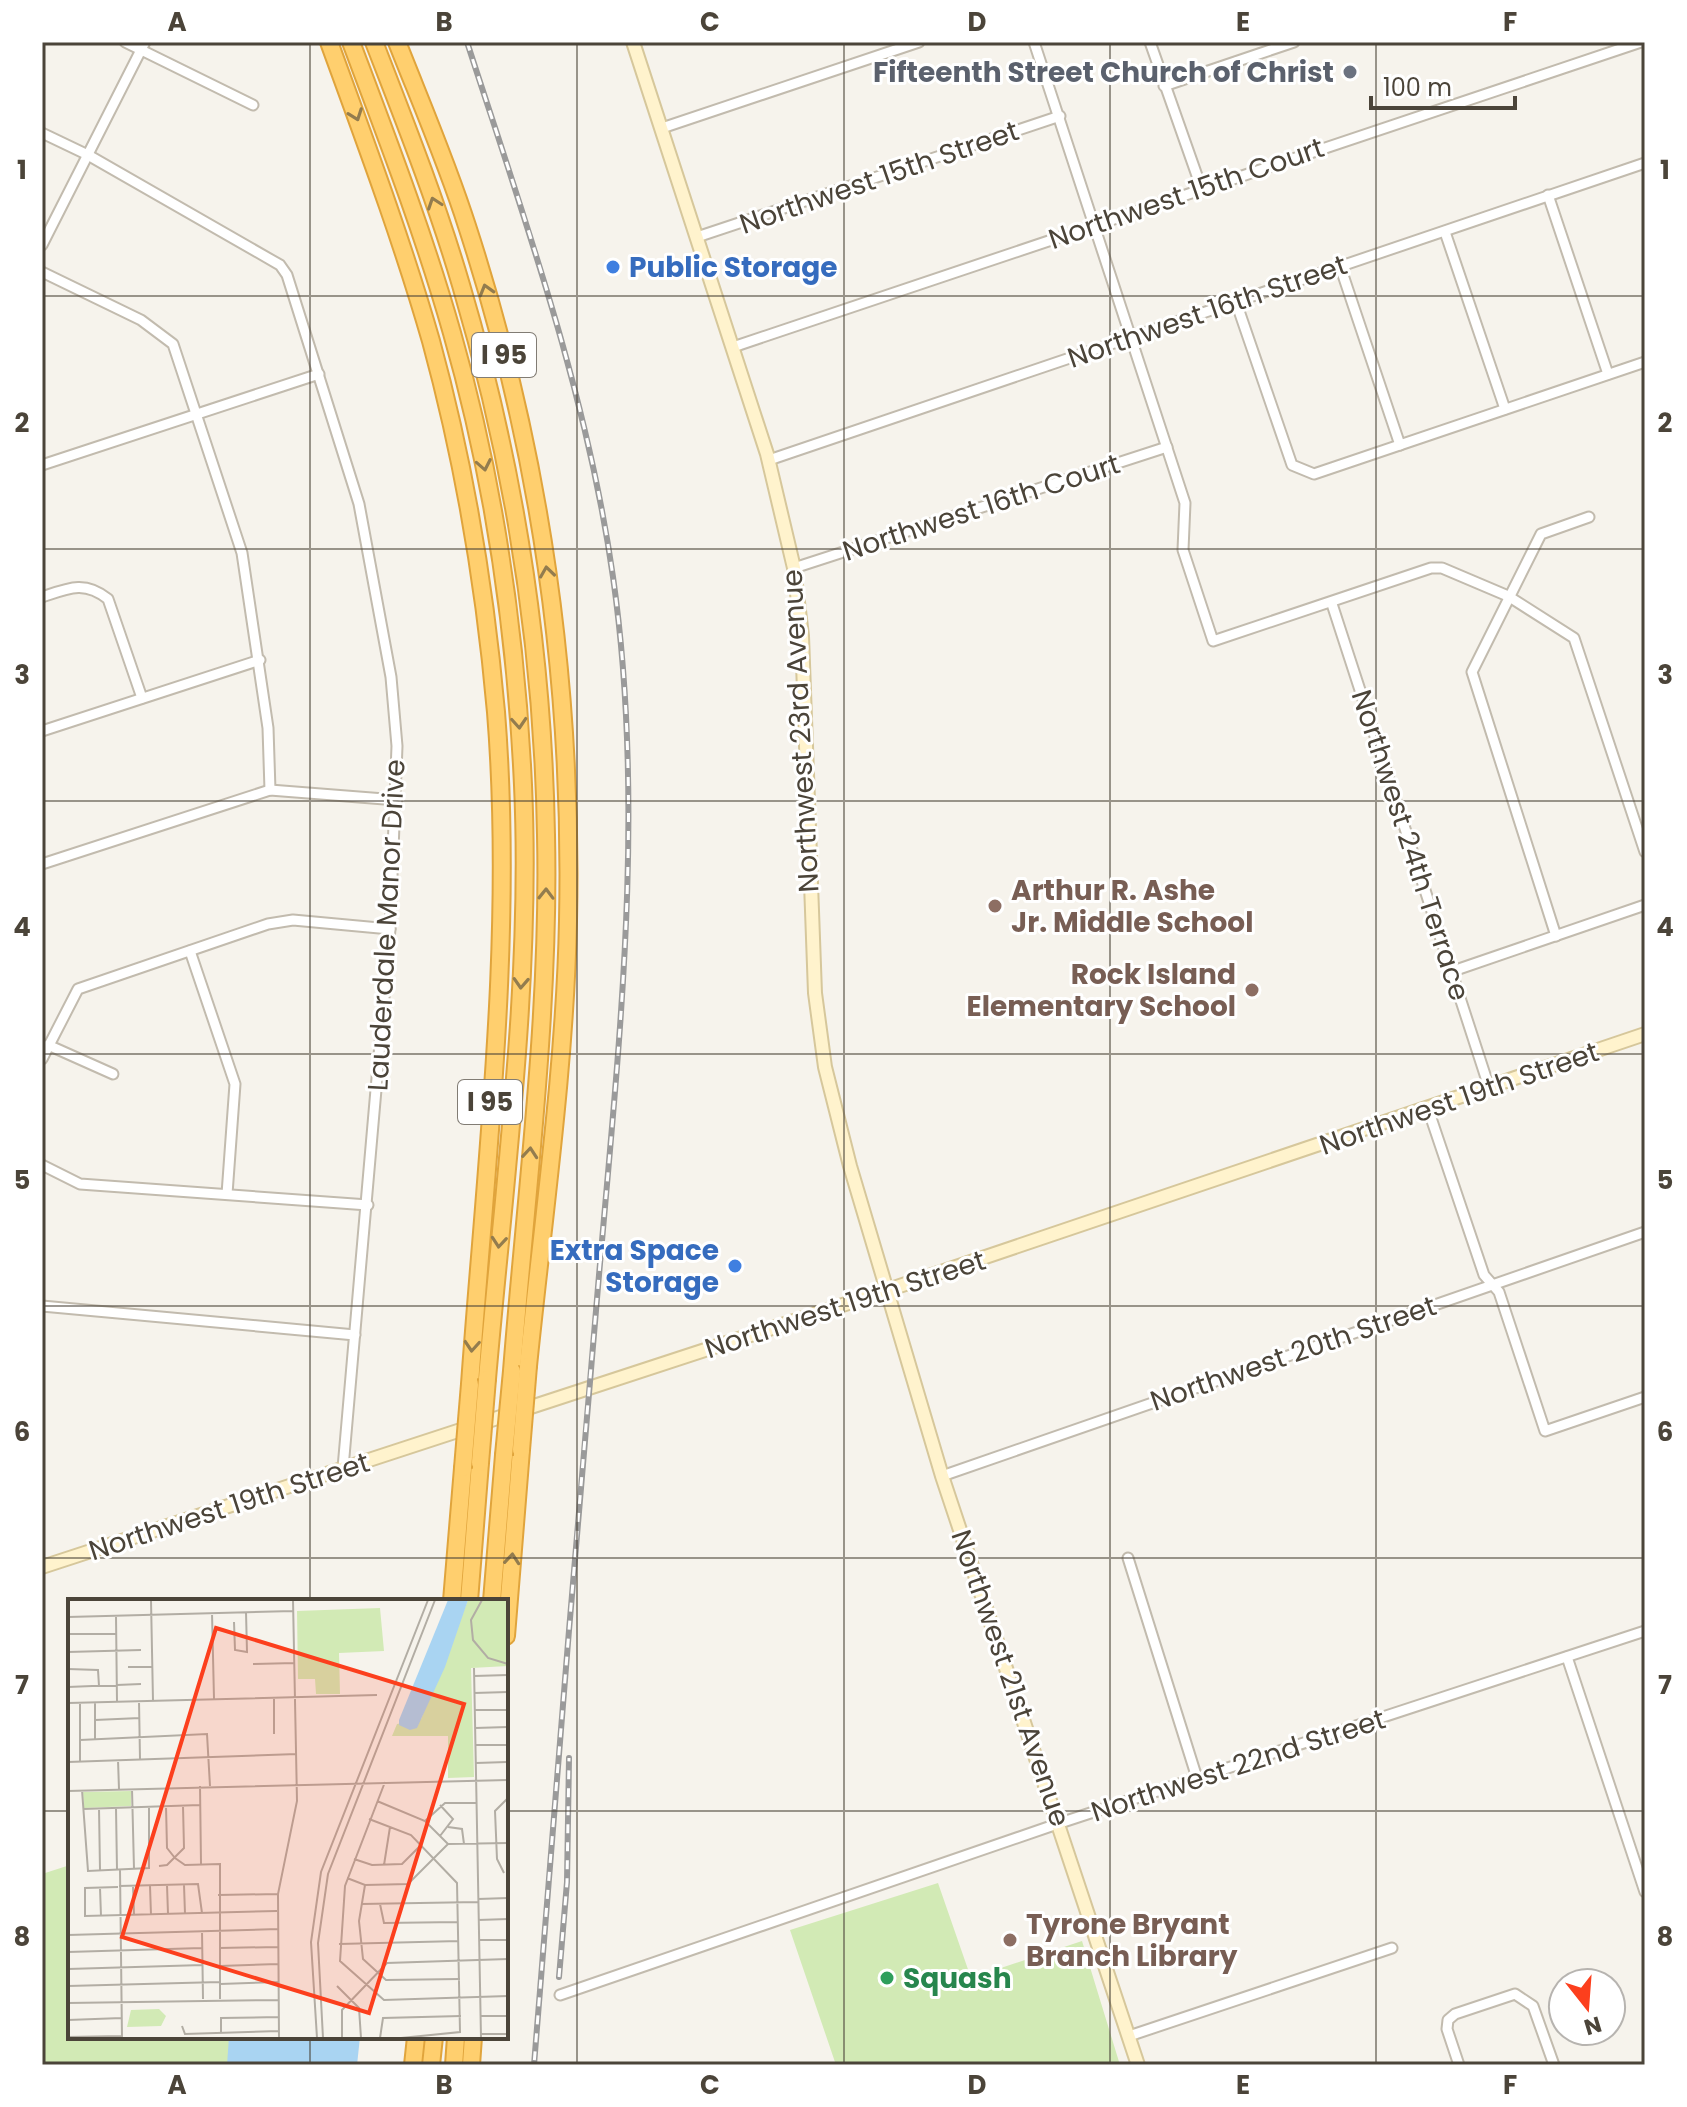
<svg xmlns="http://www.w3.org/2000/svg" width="1687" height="2107" viewBox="0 0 1687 2107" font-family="Poppins,sans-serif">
	<rect width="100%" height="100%" fill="#f6f3ec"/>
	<g fill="#d2eab5">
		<path d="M70 1865V2037H234L232 2065H42V1874Z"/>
		<path d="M938 1883 971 1978 1082 1941 1120 2065H836L790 1930Z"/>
	</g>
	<path fill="#a9d4f2" d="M229 2037H360L357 2065H227Z"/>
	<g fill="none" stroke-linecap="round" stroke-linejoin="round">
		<g stroke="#c2bbae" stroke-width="13">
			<g id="street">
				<path d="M125 42 253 105"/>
				<path d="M1034 42 1185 503 1183 550 1213 641 1431 568H1442L1508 596 1574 638 1645 852"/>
				<path d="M1150 42 1201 187"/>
				<path d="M1164 86 1294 42"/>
				<path d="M662 128 919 42"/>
				<path d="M42 133 88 155 280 265 287 275 359 504 391 677 397 746 390 929 343 1468"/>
				<path d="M1548 195 1608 374"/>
				<path d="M1445 232 1505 409"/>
				<path d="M697 237 1060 116"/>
				<path d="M42 245 145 42"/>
				<path d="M1340 266 1400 445"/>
				<path d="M42 272 141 320 173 344 242 553 268 728 270 790"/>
				<path d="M1236 302 1292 465 1314 474 1645 362"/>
				<path d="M733 347 1641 42"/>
				<path d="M769 460 1645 163"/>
				<path d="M42 465 319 374"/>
				<path d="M794 568 1167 447"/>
				<path d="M42 597C68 588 85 580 108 599L142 698"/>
				<path d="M1332 604 1489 1087"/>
				<path d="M42 731 260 660"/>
				<path d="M42 864 270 790 397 800"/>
				<path d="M1556 936 1472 672 1541 534 1589 517"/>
				<path d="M190 951 235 1084 227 1194"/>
				<path d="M1453 971 1645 905"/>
				<path d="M48 1045 113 1074"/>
				<path d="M42 1059 78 989 268 924 293 920 390 929"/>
				<path d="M1428 1109 1484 1275 1499 1292 1545 1431 1645 1397"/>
				<path d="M42 1165 80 1184 368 1205"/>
				<path d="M42 1306 355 1335"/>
				<path d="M942 1476 1645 1232"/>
				<path d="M1128 1558 1197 1778"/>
				<path d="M1567 1657 1645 1892"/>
				<path d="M560 1995 1060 1823 1645 1631"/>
				<path d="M1129 2036 1392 1948"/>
				<path d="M1459 2065 1447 2029 1448 2020 1455 2014 1515 1994 1533 2006 1554 2065"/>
			</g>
		</g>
		<g stroke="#d6c79b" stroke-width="16">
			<g id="secondary">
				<path d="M633 42 767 454 794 568 802 636 815 993 825 1067 850 1166 942 1476 1138 2065"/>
				<path d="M42 1567 870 1296 1645 1034"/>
			</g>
		</g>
		<g stroke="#e0a43c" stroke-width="20">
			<g id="highway">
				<path d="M329 42C365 141 402 240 431 341 464 462 485 587 496 712 514 935 486 1161 470 1384"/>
				<path d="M351 42C387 138 424 234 452 333 494 480 516 632 523 785 532 983 504 1182 487 1379"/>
				<path d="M374 42C405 122 437 203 461 285 514 464 543 649 546 835 550 1013 526 1193 512 1371"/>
				<path d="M397 42C421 103 447 163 467 226 540 450 573 685 568 921 565 1069 543 1218 528 1366"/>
				<path d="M452 1601 463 1468"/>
				<path d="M469 1601 480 1463"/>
				<path d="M492 1601 504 1455"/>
				<path d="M506 1636 521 1450"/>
				<path d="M413 2065 416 2037"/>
				<path d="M431 2065 434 2037"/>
				<path d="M454 2065 456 2037"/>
				<path d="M471 2065 473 2037"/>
			</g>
		</g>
		<use href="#street" stroke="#fff" stroke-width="9"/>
		<use href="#secondary" stroke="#fff3cd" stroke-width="12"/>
		<use href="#highway" stroke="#ffcf6e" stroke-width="16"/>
		<g stroke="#9a9a9a" stroke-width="6">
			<g id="rail">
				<path d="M467 42C524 218 587 393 613 577 646 809 619 1043 599 1275 576 1538 555 1802 534 2065"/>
				<path d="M559 1977 567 1882 569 1758"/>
			</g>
		</g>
		<use href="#rail" stroke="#fff" stroke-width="3" stroke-dasharray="9" stroke-linecap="butt"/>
		<g stroke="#e0a43c" stroke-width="20" stroke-linecap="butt">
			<g id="highway-bridge">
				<path d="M521 1450 528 1366"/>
				<path d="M504 1455 512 1371"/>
				<path d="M480 1463 487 1379"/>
				<path d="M463 1468 470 1384"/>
			</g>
		</g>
		<use href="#highway-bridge" stroke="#ffcf6e" stroke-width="16"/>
	</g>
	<defs><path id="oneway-chevron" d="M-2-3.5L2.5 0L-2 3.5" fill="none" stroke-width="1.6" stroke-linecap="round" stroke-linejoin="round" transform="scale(2)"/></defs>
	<g stroke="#937c4e">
		<use href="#oneway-chevron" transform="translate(356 115) rotate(70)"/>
		<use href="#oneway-chevron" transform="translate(434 203) rotate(-109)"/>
		<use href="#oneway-chevron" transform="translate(486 290) rotate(-106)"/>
		<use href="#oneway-chevron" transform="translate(484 465) rotate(79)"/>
		<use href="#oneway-chevron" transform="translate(547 572) rotate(-98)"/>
		<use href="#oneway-chevron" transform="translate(519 723) rotate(86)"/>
		<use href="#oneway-chevron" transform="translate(546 894) rotate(-89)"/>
		<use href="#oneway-chevron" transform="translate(521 983) rotate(93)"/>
		<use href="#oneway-chevron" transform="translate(530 1153) rotate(-85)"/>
		<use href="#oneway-chevron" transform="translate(499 1242) rotate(95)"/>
		<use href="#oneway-chevron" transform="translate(472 1346) rotate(94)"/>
		<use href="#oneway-chevron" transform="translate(512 1559) rotate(-85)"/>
	</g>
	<path fill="none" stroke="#4b4439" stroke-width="2" stroke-opacity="0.55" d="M310 42V1601M577 42V2065M844 42V2065M1110 42V2065M1376 42V2065M42 296H1645M42 549H1645M42 801H1645M42 1054H1645M42 1306H1645M42 1558H1645M42 1811H70M506 1811H1645M310 2037V2065"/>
	<circle fill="#6b7280" stroke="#fff" stroke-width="3" cx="1350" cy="72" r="8"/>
	<g fill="#3f7fe0" stroke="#fff" stroke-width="3">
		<circle cx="613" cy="267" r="8"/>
		<circle cx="735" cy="1266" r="8"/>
	</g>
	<g fill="#8d6e63" stroke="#fff" stroke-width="3">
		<circle cx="995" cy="906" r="8"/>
		<circle cx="1252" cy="990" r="8"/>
		<circle cx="1010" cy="1940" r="8"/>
	</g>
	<circle fill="#2e9e5b" stroke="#fff" stroke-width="3" cx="887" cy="1978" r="8"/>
	<g text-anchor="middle" stroke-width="6" stroke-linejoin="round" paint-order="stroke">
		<g fill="#fff" stroke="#817c74" stroke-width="2">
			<rect x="472" y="333" width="64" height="44" rx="6"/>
			<rect x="458" y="1080" width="64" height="44" rx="6"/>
		</g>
		<g font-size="26" font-weight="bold" fill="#4b4439">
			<text x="504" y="364">I 95</text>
			<text x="490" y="1111">I 95</text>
		</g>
		<g font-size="28" font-weight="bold" fill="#5b616d" stroke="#fff" text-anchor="end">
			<text x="1334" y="82">Fifteenth Street Church of Christ</text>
		</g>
		<g font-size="28" fill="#4b4439" stroke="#fff">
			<text transform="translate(879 177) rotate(-19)" y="10">Northwest 15th Street</text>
			<text transform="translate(1186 193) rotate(-19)" y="10">Northwest 15th Court</text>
			<text transform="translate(1207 311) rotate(-19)" y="10">Northwest 16th Street</text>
			<text transform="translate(981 507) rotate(-18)" y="10">Northwest 16th Court</text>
			<text transform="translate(800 731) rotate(-93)" y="10">Northwest 23rd Avenue</text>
			<text transform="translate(1411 845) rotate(72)" y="10">Northwest 24th Terrace</text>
			<text transform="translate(386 925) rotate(-87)" y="10">Lauderdale Manor Drive</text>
			<text transform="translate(1459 1098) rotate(-19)" y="10">Northwest 19th Street</text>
			<text transform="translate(845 1304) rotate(-18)" y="10">Northwest 19th Street</text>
			<text transform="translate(1293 1353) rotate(-19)" y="10">Northwest 20th Street</text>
			<text transform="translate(229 1506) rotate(-18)" y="10">Northwest 19th Street</text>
			<text transform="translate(1011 1678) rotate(71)" y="10">Northwest 21st Avenue</text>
			<text transform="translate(1238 1765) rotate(-18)" y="10">Northwest 22nd Street</text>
		</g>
		<g font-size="28" font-weight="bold" fill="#366cbe" stroke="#fff" text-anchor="start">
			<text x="629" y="277">Public Storage</text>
			<text x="719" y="1260" text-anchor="end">Extra Space<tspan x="719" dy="32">Storage</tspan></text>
		</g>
		<g font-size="28" font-weight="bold" fill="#785e54" stroke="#fff" text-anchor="start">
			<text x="1011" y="900">Arthur R. Ashe<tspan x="1011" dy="32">Jr. Middle School</tspan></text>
			<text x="1236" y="984" text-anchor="end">Rock Island<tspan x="1236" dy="32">Elementary School</tspan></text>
			<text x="1026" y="1934">Tyrone Bryant<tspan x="1026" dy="32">Branch Library</tspan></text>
		</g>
		<g font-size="28" font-weight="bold" fill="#27864d" stroke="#fff" text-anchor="start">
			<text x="903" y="1988">Squash</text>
		</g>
	</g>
	<g transform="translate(68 1599)">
		<rect width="440" height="440" fill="#f6f3ec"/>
		<path d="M400 1H440V67L403 69 406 178 380 179V137H324L329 125 353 120ZM312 9 316 52 271 54 272 95H248L247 80H230L229 12ZM63 192V207L16 209 15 193ZM91 410 98 417 93 427 59 428 63 411Z" fill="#d2eab5"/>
		<path d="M380 1H400L377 68 349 129 342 131 331 126V121Z" fill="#a9d4f2"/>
		<path fill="none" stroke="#b2ada4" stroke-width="2" d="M83 1 85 102M414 1 403 21 405 41 420 59 440 65M144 14 146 100M48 17 49 103M0 18 225 12M166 23 167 51 179 53 178 13M0 35H48M0 53 73 51M185 65 227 64M60 68H85M406 69 413 439M0 70 30 71 31 87M406 77 440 76M0 88 73 85M406 94 440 93M206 100V135M71 102 72 160M0 104 309 96M12 104V163M27 104V140M406 111H440M27 121 72 119M407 129 440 128M12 141 139 135 142 187M407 146H440M50 161 51 190M0 163 229 155M408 164 439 163M317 183 277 287 272 362 316 401 440 397M132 187 133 265M64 190 66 270M14 191 20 272 81 269V208M0 192 440 181M309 202 357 222 380 245M98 207 99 249 107 259 117 266 152 265V400M31 209 32 271M48 209 49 271M15 210 132 206M301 220 343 236 389 284 392 433 333 439M357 222 377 204H408M380 228 394 230 396 245M372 237 385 220 372 206M286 260 304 266 334 265 353 246M316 266 322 228M91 267 99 266 116 249 115 207M52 271 54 439M436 274 429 260 427 212 440 199M279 279 297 286 340 285 380 245 440 244M99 286 100 315M116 286 117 315M297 286 291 322 295 360 318 381 392 380M51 287 130 285 134 314M65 287 66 316M82 287 83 316M50 288 17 289V317L209 312M32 289 33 317M150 296 210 295M410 300 440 299M293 305 410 303M312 305 316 324 390 323M410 321 440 320M134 332 135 400M0 336 210 330M411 341H440M271 345 391 342M151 349 210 348M0 353 134 349M152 367 210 365M0 370 135 366M152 385 210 383M0 387 152 383M269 387 291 409 293 439M0 404 211 401M412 417H440M0 421 54 419M114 427 117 435 211 432M153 434V419L211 418M413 435H440M0 438 54 437M211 439 210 295 229 202 225 1M249 439 243 343 253 273 360 1M255 439 250 344 260 275 367 1M274 439V411L319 364 440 360M312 439 315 419 393 417"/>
		<path fill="#fc3f1d" fill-opacity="0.15" stroke="#fc3f1d" stroke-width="4" d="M148 29 396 105 301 414 54 338Z"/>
		<rect width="440" height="440" fill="none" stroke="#4b4439" stroke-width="4"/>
	</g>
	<rect width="1687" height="2107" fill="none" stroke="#ffffff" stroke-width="88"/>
	<g transform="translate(1587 2007) rotate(163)"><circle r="38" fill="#ffffff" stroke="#b7b4b0" stroke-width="2"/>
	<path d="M0-6L14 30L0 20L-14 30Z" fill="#fc3f1d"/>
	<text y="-12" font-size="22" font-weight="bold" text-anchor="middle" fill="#4b4439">N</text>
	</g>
	<path d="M1371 96v12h144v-12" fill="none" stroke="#4b4439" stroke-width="4"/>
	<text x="1383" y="96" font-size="24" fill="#4b4439" stroke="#ffffff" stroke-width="6" paint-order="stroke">100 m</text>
	<rect x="44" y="44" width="1599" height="2019" fill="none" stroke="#4b4439" stroke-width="3"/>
	<g font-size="26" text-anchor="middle" font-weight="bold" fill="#4b4439">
		<text x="177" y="31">A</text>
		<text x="444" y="31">B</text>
		<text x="710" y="31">C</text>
		<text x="977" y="31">D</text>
		<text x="1243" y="31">E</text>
		<text x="1510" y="31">F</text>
		<text x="22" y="179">1</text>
		<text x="1665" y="179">1</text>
		<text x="22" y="432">2</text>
		<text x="1665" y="432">2</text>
		<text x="22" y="684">3</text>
		<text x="1665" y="684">3</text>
		<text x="22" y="936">4</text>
		<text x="1665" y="936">4</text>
		<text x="22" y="1189">5</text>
		<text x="1665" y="1189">5</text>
		<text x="22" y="1441">6</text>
		<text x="1665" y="1441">6</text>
		<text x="22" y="1694">7</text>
		<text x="1665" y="1694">7</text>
		<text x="22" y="1946">8</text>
		<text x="1665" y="1946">8</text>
		<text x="177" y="2094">A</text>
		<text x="444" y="2094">B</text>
		<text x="710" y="2094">C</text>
		<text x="977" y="2094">D</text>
		<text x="1243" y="2094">E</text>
		<text x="1510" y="2094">F</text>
	</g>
</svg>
